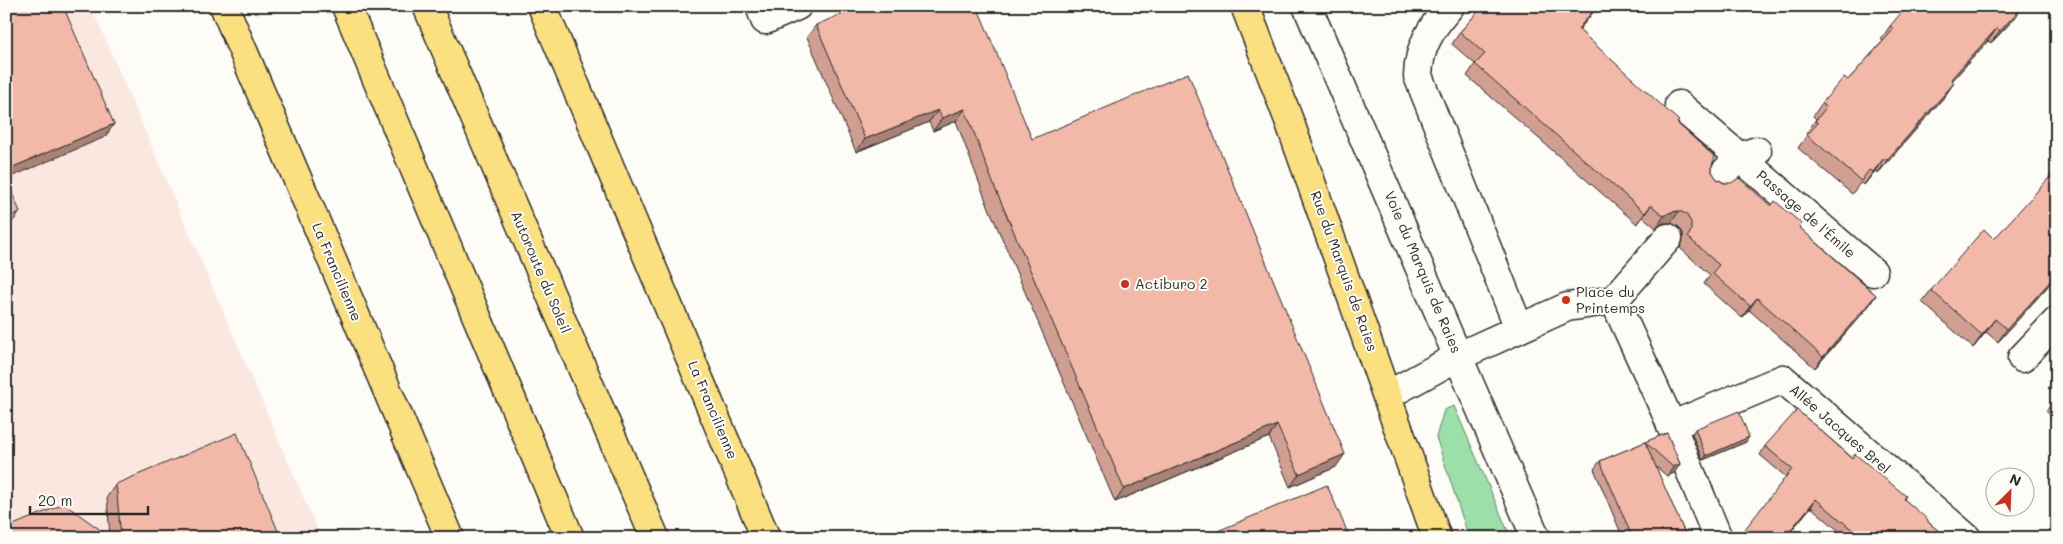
<svg xmlns="http://www.w3.org/2000/svg" width="2063" height="544" viewBox="0 0 2063 544" font-family="Mali,sans-serif">
	<rect width="100%" height="100%" fill="#fdfcf7"/>
	<filter id="ink" filterUnits="userSpaceOnUse"><feTurbulence type="fractalNoise" baseFrequency=".02" numOctaves="2"/><feDisplacementMap in="SourceGraphic" scale="10" xChannelSelector="R" yChannelSelector="G"/><feConvolveMatrix kernelMatrix="1 2 1 2 8 2 1 2 1" color-interpolation-filters="sRGB"/></filter>
	<g filter="url(#ink)">
		<path fill="#fae8e0" d="M6 6H91L321 538H6Z"/>
		<path fill="#9cdfa9" stroke="#64856a" d="M1454 406 1511 538H1469L1436 437 1444 410Z"/>
		<g fill="none" stroke-linecap="round" stroke-linejoin="round">
			<g stroke="#2b2b2b" stroke-width="31">
				<g id="minor">
					<path d="M760 6 765 20 797 6"/>
					<path d="M1307 6 1536 538"/>
					<path d="M1450 6C1431 28 1419 46 1418 76L1519 328"/>
					<path d="M1679 105 1873 272"/>
					<path d="M1719 179 1739 157 1757 151"/>
					<path d="M1614 300 1666 413 1718 538"/>
					<path d="M1614 300 1668 238"/>
					<path d="M2022 358 2057 321"/>
					<path d="M1388 395 1459 356 1567 307 1614 300"/>
					<path d="M1671 426 1783 379 1967 538"/>
				</g>
			</g>
			<g stroke="#2b2b2b" stroke-width="31">
				<path id="major" d="M1245 6 1290 123 1437 538"/>
			</g>
			<g stroke="#2b2b2b" stroke-width="31">
				<g id="highway">
					<path d="M224 6 450 538"/>
					<path d="M346 6 570 538"/>
					<path d="M427 6 655 538"/>
					<path d="M542 6 766 538"/>
				</g>
			</g>
			<use href="#minor" stroke="#fdfcf7" stroke-width="28"/>
			<use href="#major" stroke="#fbe080" stroke-width="28"/>
			<use href="#highway" stroke="#fbe080" stroke-width="28"/>
		</g>
		<g fill="#d09f91" stroke="#2b2b2b">
			<path d="M1483 6H1598L1579 30 1678 123 1712 165V172L1717 179 1771 206 1799 228 1876 295 1868 307 1815 368 1749 310 1742 318 1704 284 1710 275 1680 248 1683 241V233L1678 226 1671 223H1663L1656 228 1643 217 1637 224 1467 76 1475 64 1452 44 1460 32Z"/>
			<path d="M2015 18 1991 43 1988 41 1952 81 1945 96 1878 173 1875 171 1864 185 1860 183 1852 194 1798 148 1807 135 1806 134 1816 119 1813 116 1822 103 1848 80 1883 41 1881 39 1890 26Z"/>
			<path d="M816 25 1032 139 1336 467 1290 487 1269 437 1115 502 986 201 956 121 933 131 929 122 856 152 807 37Z"/>
			<path d="M2057 276 1998 342 1986 332 1973 348 1922 302 1931 290Z"/>
			<path d="M2057 376V395L2048 388Z"/>
			<path d="M2057 396V421L2046 411Z"/>
			<path d="M1695 429 1746 442 1703 460 1692 434Z"/>
			<path d="M1667 433 1680 464 1674 473 1667 476 1654 465 1687 538H1623L1594 469 1600 461Z"/>
			<path d="M1765 446 1852 458 1904 499 1928 522 1947 538H1847L1811 507 1785 538H1739L1786 477 1760 455Z"/>
			<path d="M116 484 281 538H6L110 536 107 497Z"/>
			<path d="M1213 533 1350 538H1210Z"/>
		</g>
		<g fill="#a98276" stroke="#2b2b2b">
			<path d="M1597 6H1598L1570 41 1578 29Z"/>
			<path d="M2023 6 2015 18 1991 43 2000 31Z"/>
			<path d="M1997 28 1988 41 1942 92 1951 79Z"/>
			<path d="M1954 83 1945 96 1878 173 1887 160Z"/>
			<path d="M965 109 956 121 933 131 942 118Z"/>
			<path d="M938 110 929 122 856 152 865 139Z"/>
			<path d="M114 124 105 137 6 179V170Z"/>
			<path d="M1884 158 1875 171 1864 185 1873 172Z"/>
			<path d="M1651 205 1643 217 1637 224 1645 213Z"/>
			<path d="M1679 211 1671 223H1663L1656 228 1664 216 1671 212Z"/>
			<path d="M20 212 11 224 6 227V218Z"/>
			<path d="M2057 274V276L1998 342 2007 329Z"/>
			<path d="M1876 295 1868 307 1815 368 1823 357Z"/>
			<path d="M1757 298 1749 310 1742 318 1750 306Z"/>
			<path d="M1995 319 1986 332 1973 348 1982 335Z"/>
			<path d="M1277 425 1269 437 1115 502 1124 489Z"/>
			<path d="M1749 437 1746 442 1703 460 1706 456Z"/>
			<path d="M1345 454 1336 467 1290 487 1299 474Z"/>
			<path d="M1680 464 1674 473 1667 476 1673 467Z"/>
			<path d="M1816 499 1811 507 1785 538H1784Z"/>
		</g>
		<g fill="#f2b9a9" stroke="#2b2b2b">
			<path d="M6 6H63L114 124 6 170Z"/>
			<path d="M860 6H977L1032 139 1188 73 1345 454 1299 474 1277 425 1124 489 995 188 965 109 942 118 938 110 865 139 816 25Z"/>
			<path d="M1483 6H1597L1578 29 1679 121 1677 123 1715 157 1712 165V172L1717 179 1724 183H1731L1739 178 1771 206 1775 201 1802 224 1799 227 1876 295 1823 357 1757 298 1750 306 1712 273 1719 265 1688 237 1691 230V222L1686 214 1679 211 1671 212 1664 216 1651 205 1645 213 1475 64 1485 54 1460 32Z"/>
			<path d="M1907 6H2023L2000 31 1997 28 1951 79 1954 83 1887 160 1884 158 1873 172 1869 170 1861 181 1807 135 1818 123 1815 121 1826 108 1822 103 1844 77 1848 80 1894 29 1890 26Z"/>
			<path d="M2057 169V274L2007 329 1995 319 1982 335 1931 290 1984 229 1994 239Z"/>
			<path d="M6 178 20 212 6 218Z"/>
			<path d="M1797 410 1852 458 1855 454 1906 496 1904 499 1928 520V522L1947 538H1862L1816 499 1784 538H1754L1745 529 1792 469 1765 446Z"/>
			<path d="M1739 411 1749 437 1706 456 1695 429Z"/>
			<path d="M237 433 281 538H121L116 484Z"/>
			<path d="M1667 433 1680 464 1673 467 1645 442Z"/>
			<path d="M1645 442 1687 538H1624L1631 534 1600 461Z"/>
			<path d="M1327 485 1350 538H1215L1213 533Z"/>
			<path d="M64 504 112 538H6V528Z"/>
		</g>
	</g>
	<g fill="#c8321e" stroke="#fdfcf7" stroke-width="2">
		<circle cx="1125" cy="284" r="5"/>
		<circle cx="1566" cy="300" r="5"/>
	</g>
	<g text-anchor="middle" stroke-width="4" stroke-linejoin="round" paint-order="stroke">
		<g font-size="14" fill="#2b2b2b" stroke="#fdfcf7">
			<text transform="translate(1806 214) rotate(41)" y="5">Passage de l'Émile</text>
			<text transform="translate(1344 271) rotate(70)" y="5">Rue du Marquis de Raies</text>
			<text transform="translate(337 272) rotate(67)" y="5">La Francilienne</text>
			<text transform="translate(541 272) rotate(67)" y="5">Autoroute du Soleil</text>
			<text transform="translate(1423 272) rotate(67)" y="5">Voie du Marquis de Raies</text>
			<text transform="translate(713 410) rotate(67)" y="5">La Francilienne</text>
			<text transform="translate(1840 429) rotate(41)" y="5">Allée Jacques Brel</text>
		</g>
		<g font-size="14" fill="#2b2b2b" stroke="#fdfcf7" text-anchor="start">
			<text x="1135" y="289">Actiburo 2</text>
			<text x="1576" y="297">Place du<tspan x="1576" dy="16">Printemps</tspan></text>
		</g>
	</g>
	<rect width="2063" height="544" fill="none" stroke="#fdfcf7" stroke-width="25"/>
	<rect x="12" y="12" width="2038" height="519" fill="none" stroke="#2b2b2b" stroke-width="2" filter="url(#ink)"/>
	<g transform="translate(2010 492) rotate(24)"><circle r="24" fill="#fdfcf7" stroke="#a9a8a5"/>
	<path d="M0-4L9 19L0 12L-9 19Z" fill="#c8321e"/>
	<text y="-8" font-size="14" font-weight="bold" text-anchor="middle" fill="#2b2b2b">N</text>
	</g>
	<path d="M30 506v8h118v-8" fill="none" stroke="#2b2b2b" stroke-width="2.5"/>
	<text x="38" y="506" font-size="15" fill="#2b2b2b" stroke="#fdfcf7" stroke-width="4" paint-order="stroke">20 m</text>
</svg>
